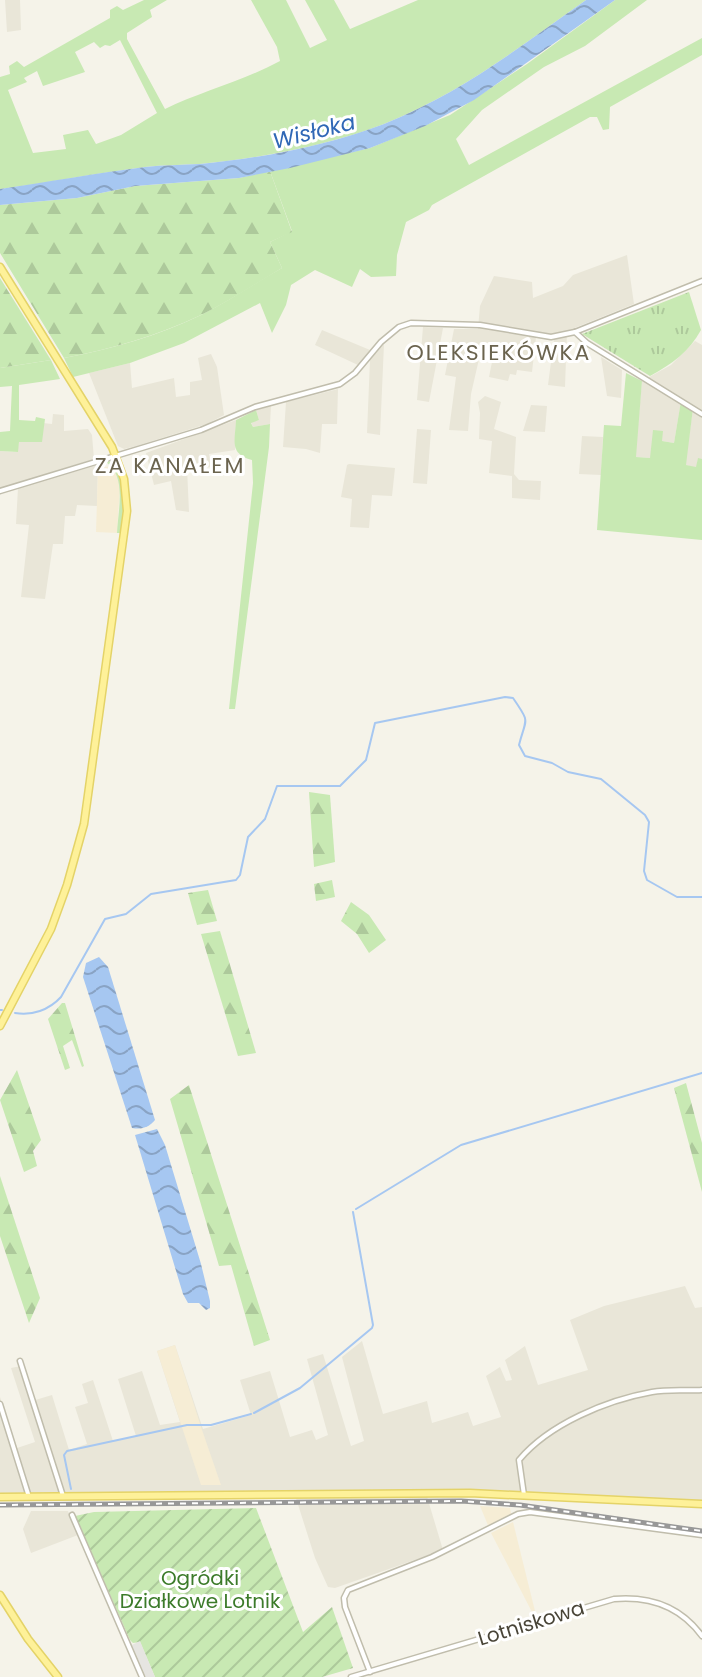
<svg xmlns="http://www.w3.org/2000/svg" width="702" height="1677" viewBox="0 0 702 1677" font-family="Poppins,sans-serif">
	<defs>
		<pattern id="forest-firs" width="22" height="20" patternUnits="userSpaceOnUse" patternTransform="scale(2)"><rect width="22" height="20" fill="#c8e9b3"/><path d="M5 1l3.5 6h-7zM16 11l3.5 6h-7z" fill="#adc99b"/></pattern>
		<pattern id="park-tufts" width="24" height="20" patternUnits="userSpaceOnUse" patternTransform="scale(2)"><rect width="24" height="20" fill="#c8e9b3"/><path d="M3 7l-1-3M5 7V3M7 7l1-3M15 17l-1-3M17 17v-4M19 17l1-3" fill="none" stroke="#adc99b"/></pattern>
		<pattern id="garden-furrows" width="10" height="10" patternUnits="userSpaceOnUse" patternTransform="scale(2)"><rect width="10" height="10" fill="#c8e9b3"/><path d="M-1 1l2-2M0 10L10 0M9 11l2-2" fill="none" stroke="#adc99b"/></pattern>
		<pattern id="water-waves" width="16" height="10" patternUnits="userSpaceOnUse" patternTransform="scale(2)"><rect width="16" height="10" fill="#a6c7f1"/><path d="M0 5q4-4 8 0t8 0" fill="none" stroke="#89a3c4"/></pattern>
	</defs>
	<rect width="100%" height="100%" fill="#f5f3e9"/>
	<g fill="#e9e6d8">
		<path d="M5 0H20L21 30 7 32Z"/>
		<path d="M627 255 634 304 567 331 565 387 548 385 554 339 536 337 532 372 517 370 516 375 510 374 508 381 489 377 492 362 479 359 471 394 468 431 449 430 456 377 445 375 454 329H478L480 306 494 276 532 282 533 298 563 286 573 275Z"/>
		<path d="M423 327 443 328 429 402 417 400Z"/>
		<path d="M322 330 370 350 358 365 315 345Z"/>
		<path d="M695 341 702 345V459H698L697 468 685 465 693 408 681 402 674 443 662 441 650 458 635 457 642 381 671 365Z"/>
		<path d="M384 344 380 435 367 433 370 360Z"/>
		<path d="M211 354 217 367 224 415 207 424 136 446 124 449 118 446 89 373 130 363 132 388 174 378 176 397 190 395V382L202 380 198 358Z"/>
		<path d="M601 357 622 370 621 398 607 396Z"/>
		<path d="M338 389 337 424H322L320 453 306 449 283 447 286 402Z"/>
		<path d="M485 396 501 402 494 429 516 437 514 474 519 480 541 481 540 500 512 498V476L489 473 492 441 479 439 480 413 478 402Z"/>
		<path d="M531 405 547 406 545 432 523 431Z"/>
		<path d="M271 406 270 424 253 427 251 422 259 420 256 410Z"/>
		<path d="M53 414 64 415V431L88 429 92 435 94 459 0 488V451L17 452 19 442 43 423 52 424Z"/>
		<path d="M236 420 235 450 209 454 211 467 187 468 189 512 176 510 171 481 154 485 146 453Z"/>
		<path d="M417 429 431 430 427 484 413 483Z"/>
		<path d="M582 436 603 437 601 475 579 474Z"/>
		<path d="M349 464 395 468 392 496 372 495 369 528 350 527 352 499 341 497 347 465Z"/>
		<path d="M98 465 97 506 77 505 75 516H65L63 544H53L45 599 21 597 29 525 16 524 18 488Z"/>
		<path d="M685 1286 695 1308 702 1307V1502L425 1490 443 1550 335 1588 328 1587 315 1558 294 1492 0 1493V1397L17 1448 35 1442 11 1368 21 1366 32 1401 52 1395 69 1450 87 1444 75 1407 88 1403 82 1384 93 1380 113 1441 136 1436 118 1379 142 1371 160 1425 180 1422 157 1351 175 1345 203 1429 251 1415 240 1380 270 1371 290 1437 312 1430 316 1440 328 1435 307 1359 323 1354 351 1446 364 1441 342 1357 362 1341 383 1414 427 1401 432 1423 468 1412 473 1426 501 1417 486 1376 500 1367 506 1381 512 1380 505 1360 525 1346 538 1385 588 1370 570 1320 604 1306Z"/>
		<path d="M31 1511H68L78 1535 31 1553 23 1529Z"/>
	</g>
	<g fill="#f6edd5">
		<path d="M113 466 117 472 120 486 117 533 96 532 98 468Z"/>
		<path d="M175 1345 201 1427 221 1485H201L157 1351Z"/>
		<path d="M480 1506 510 1508 512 1519 490 1530Z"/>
		<path d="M513 1522 535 1611 532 1612 491 1533Z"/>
	</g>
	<g fill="#c8e9b3" fill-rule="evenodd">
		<path d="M144 0H167L150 10 152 17 127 33V39L165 109C202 91 243 81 280 61L277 47 251 0H286L310 48 327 40 305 0H334L350 29 418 0H586C518 48 463 92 384 124 331 145 256 159 200 164 181 165 163 165 145 167 96 173 48 183 0 189V77L10 74 9 66 17 61 24 67 110 18V10L117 6 123 10ZM120 40 157 113 121 135 96 144 88 130 63 135 66 149 33 153 8 90 27 82 24 78 37 71 43 86 85 72 75 52 94 42 100 48 105 45 110 46Z"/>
		<path d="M615 0H647L585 46 544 67 482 110 456 139 469 165 702 38V55L610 107 609 129 603 130 597 117H590L432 205 429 210 406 222 397 255 396 276 371 277 360 269 352 287 315 270 291 285 286 305 272 333 260 303 184 343 130 363 73 377 64 358C111 349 158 336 201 315 229 301 255 283 282 268L270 242 292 231 270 171 370 148 450 115 527 64Z"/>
		<path d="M51 360 60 379 19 385V420L35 421 36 417 45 419 42 442H19L18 452 0 451V432L10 431 12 386 0 387V368Z"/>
		<path d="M626 373 642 381 636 457 650 458 653 430 663 431 662 441 674 443 681 401 693 408 686 465 696 467 698 458 702 459V540L597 530 604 425 621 426Z"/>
		<path d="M256 410 259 420 251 423 253 427 270 424 269 447 235 709H229L253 483 252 460C229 453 235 442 236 420Z"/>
		<path d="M111 461C125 477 129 513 121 533H117C118 510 127 476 106 462Z"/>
	</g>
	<g fill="url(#forest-firs)">
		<path d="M270 171 292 232 270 242 282 268C255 284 229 301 201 315 157 336 111 349 64 358L0 253V205L77 198 135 186 239 178Z"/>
		<path d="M0 278 51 360 0 368Z"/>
		<path d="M309 792 330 795 335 862 314 867Z"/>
		<path d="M332 880 335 897 316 901 314 884Z"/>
		<path d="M208 890 217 921 197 925 188 893Z"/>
		<path d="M351 902 369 915 386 940 369 953 357 934 341 921Z"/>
		<path d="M220 931 256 1053 238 1056 201 934Z"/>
		<path d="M62 1003H65L84 1066 82 1067 72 1040 63 1046 70 1068 65 1070 48 1019Z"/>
		<path d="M17 1070 41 1140 33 1151 37 1166 24 1172 0 1100Z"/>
		<path d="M686 1083 702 1143V1192L674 1088Z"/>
		<path d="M189 1085 270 1340 254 1346 231 1265 219 1266 170 1099Z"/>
		<path d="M0 1176 40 1298 29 1323 0 1236Z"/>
	</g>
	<path fill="url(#park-tufts)" d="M689 292 701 330C689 352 672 364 650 376L582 334Z"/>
	<path fill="url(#garden-furrows)" d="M256 1508 303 1632 332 1607 353 1668 322 1677H155L140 1642 133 1643 130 1640 75 1516 94 1512Z"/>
	<path fill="#e6e5e1" d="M140 1641 155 1677H146L132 1645Z"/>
	<g fill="url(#water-waves)">
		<path d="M586 0H615L474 100 425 126 370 148 290 168 239 178 135 186 77 198 0 205V189C48 182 96 173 145 167 163 165 181 165 200 164 261 158 327 146 384 124 463 92 518 48 586 0Z"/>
		<path d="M99 957 108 967 155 1120C149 1127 142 1130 132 1128L83 977 86 963Z"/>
		<path d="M157 1129 165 1145 201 1264 210 1301V1308L206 1310 199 1303H188L183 1294 135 1135Z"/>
	</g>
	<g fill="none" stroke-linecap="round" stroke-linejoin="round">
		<g stroke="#a6c7f1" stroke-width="2">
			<path d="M0 1010H2"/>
			<path d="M15 1013C32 1016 49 1010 61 997L105 919 126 914 151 894 236 880 240 875 248 837 265 819 277 786H340L366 760 375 723 505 697 513 698C531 724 526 717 519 745L525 756 552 763 568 772 601 779 645 815 649 822 644 871 647 880 677 897H702"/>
			<path d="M356 1209 461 1145 702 1073"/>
			<path d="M254 1413 300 1388 372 1328 373 1325 353 1212"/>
			<path d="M71 1489 64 1455 67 1451 187 1425H211L251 1414"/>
		</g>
		<g stroke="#c0bdac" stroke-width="7">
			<g id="minor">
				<path d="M575 332 587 343 702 414"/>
				<path d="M0 491 201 430 255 407 340 384 355 373 381 342 399 327 411 323 480 325 551 337 575 332 702 281"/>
				<path d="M20 1361 63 1496"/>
				<path d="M0 1404 29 1497"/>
				<path d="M524 1495 519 1460C549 1424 607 1400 652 1392 668 1389 685 1391 702 1390"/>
				<path d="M72 1515 142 1677"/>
				<path d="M370 1672 345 1607 344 1598 348 1590 432 1557 518 1514 530 1512 702 1535"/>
				<path d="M351 1677 614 1599C649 1596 680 1606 702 1636"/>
			</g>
		</g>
		<g stroke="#e4d368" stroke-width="9">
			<g id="major">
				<path d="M0 267 112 447 124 479 127 511 84 824 67 885 51 929 0 1026"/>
				<path d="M0 1497 470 1493 702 1504"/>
				<path d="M0 1595 28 1639 58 1677"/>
			</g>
		</g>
		<use href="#minor" stroke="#fff" stroke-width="4"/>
		<use href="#major" stroke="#fef199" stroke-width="6"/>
		<g stroke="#989898" stroke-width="5">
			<path id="rail" d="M0 1505 461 1501 520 1505 702 1531"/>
		</g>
		<use href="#rail" stroke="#fff" stroke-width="2" stroke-dasharray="6" stroke-linecap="butt"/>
	</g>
	<g text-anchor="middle" stroke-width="6" stroke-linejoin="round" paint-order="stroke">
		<g font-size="20" fill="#3c7b2a" stroke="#fff">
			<text x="200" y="1585">Ogródki<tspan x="200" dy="23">Działkowe Lotnik</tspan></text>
		</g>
		<g font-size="20" fill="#494538" stroke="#fff">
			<text transform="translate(531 1623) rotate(-17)" y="7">Lotniskowa</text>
		</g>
		<g font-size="22" font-style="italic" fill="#3068b6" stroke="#fff">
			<text transform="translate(314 131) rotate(-14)" y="8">Wisłoka</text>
		</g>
		<g font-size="22" letter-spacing="2" fill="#6b644f" stroke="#fff">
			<text x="499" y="360">OLEKSIEKÓWKA</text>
			<text x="170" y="473">ZA KANAŁEM</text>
		</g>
	</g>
</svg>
